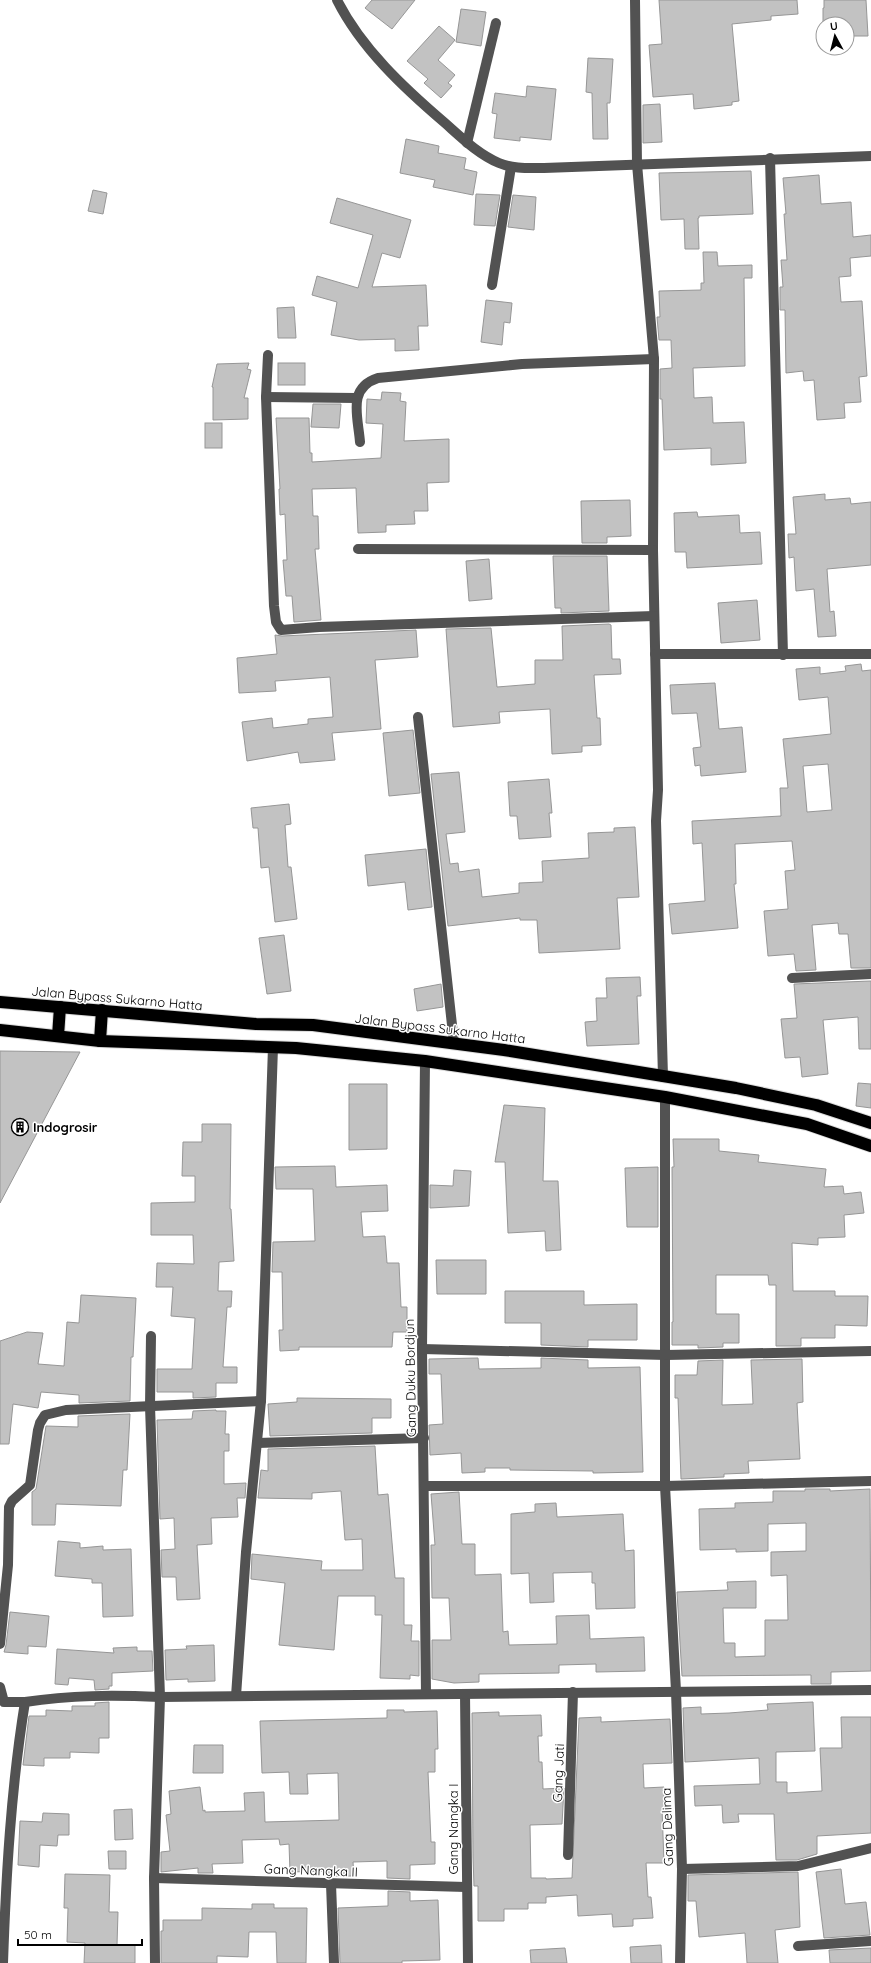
<svg xmlns="http://www.w3.org/2000/svg" width="871" height="1963" viewBox="0 0 871 1963" font-family="Quicksand,sans-serif">
	<rect width="100%" height="100%" fill="#fff"/>
	<g fill="#c2c2c2" stroke="#969696" fill-rule="evenodd">
		<path d="M372 0H415L392 29 365 8Z"/>
		<path d="M659 0H797L798 14 771 16V20L732 24 739 101 732 102V105L694 109 693 94 653 97 649 45 662 44Z"/>
		<path d="M824 0H866L868 36H847V24H823V36V8H824Z"/>
		<path d="M461 9 486 12 481 46 456 42Z"/>
		<path d="M439 26 455 40 438 60 455 75 448 83 452 86 441 98 424 83 428 79 407 61Z"/>
		<path d="M588 58 613 59 610 103H607L608 139H593L592 93 586 92Z"/>
		<path d="M527 86 556 89 551 140 520 137V141L494 138 497 114 492 113 495 93 526 97Z"/>
		<path d="M660 104 662 142 643 143V105Z"/>
		<path d="M406 139 439 146 438 153 466 158 464 169 477 172 473 195 433 187 435 180 400 173Z"/>
		<path d="M751 171 753 214 699 216V218H698L699 249H685L684 219 661 220 659 173Z"/>
		<path d="M819 175 821 204 851 202 853 237 871 235V256L850 258 851 276 839 277 841 302 862 301 867 376 859 377 861 402 844 403 845 418 817 420 814 380 804 381 803 371 786 373 785 310H780V287H783L781 260H787L784 214H786L783 178Z"/>
		<path d="M93 190 107 193 103 214 88 211Z"/>
		<path d="M476 194 500 195 495 226 474 225Z"/>
		<path d="M513 195 536 197 534 230 508 227Z"/>
		<path d="M337 198 411 220 400 258 382 253 372 287 426 285 428 326H418L419 350 395 351V339L359 340 331 335 337 302 312 295 317 276 358 288 373 235 330 223Z"/>
		<path d="M703 252H717L718 266 752 265V278H744L745 366 693 368 694 398 712 397 713 423 744 422 746 463 711 465V448L664 450 662 399H660V369L672 368 671 340H659L657 317H660L659 291 701 290V283H704Z"/>
		<path d="M486 300 512 303 510 323 504 322 502 345 481 342Z"/>
		<path d="M294 307 296 338H278L277 308Z"/>
		<path d="M249 363 247 369 251 370 244 398H248V419L213 420V387H212L217 364Z"/>
		<rect x="278" y="363" width="27" height="22"/>
		<path d="M382 392 401 393 400 401 406 402 404 441 449 439V482L427 483 428 511H414L415 524 386 525V532L358 533 356 488 312 489 313 516H318L319 549H315L321 620 294 622 292 596H286L283 560H287L285 514 280 515 279 489H280L276 418H309L310 453H312V462L381 458 383 424 366 423 367 399 381 400Z"/>
		<path d="M313 404H341L339 428 311 427Z"/>
		<rect x="205" y="423" width="17" height="25"/>
		<path d="M825 494V500L850 498 851 504 871 502V565L827 569 830 612 834 611 836 636 818 637 814 589 796 591 794 557 789 558 788 534H796L793 497Z"/>
		<path d="M630 500 631 536 607 537V543H582L581 501Z"/>
		<path d="M697 512 698 517 739 515 740 533 760 532 762 564 687 568 686 552H675L674 513Z"/>
		<path d="M553 556H607L609 611 561 613V608H555Z"/>
		<path d="M489 559 492 599 469 601 466 561Z"/>
		<path d="M757 600 760 640 721 643 718 603Z"/>
		<path d="M609 624 611 625 612 659H620L621 674 594 675 597 718H600L601 745 582 746V752L552 754 550 709 499 712 500 723 453 727 446 629 491 628 497 687 535 684V660H563L562 626Z"/>
		<path d="M416 630 418 657 375 660 381 729 332 733 335 760 300 763 298 752 247 761 242 722 272 718 273 728 308 724V719L333 717 330 677 275 681 276 691 239 693 237 658 277 654 275 635 282 636Z"/>
		<path d="M861 664 862 671 871 670V968H851L848 934H839L838 923 812 925 816 970 796 971 794 954 768 956 764 911 788 909 785 871 795 870 792 841 735 844 736 884H734L738 928 672 934 669 904 705 901 702 843 693 844 692 821 781 816 780 788H788L783 739 831 734 828 697 799 700 796 669 820 667V674L846 671 845 666ZM828 764 832 810 807 812 803 766Z"/>
		<path d="M715 683 719 729 742 727 746 772 701 776 700 765 695 766 693 748 701 747 697 713 672 714 670 685Z"/>
		<path d="M413 730 420 793 389 796 383 733Z"/>
		<path d="M459 772 465 832 446 834 450 864 458 863 459 872 479 869 482 897 519 893V883L543 882 542 861 589 858 588 833 614 832V828L635 827 639 897 617 898 620 949 539 953 537 920H520V918L448 926 431 774Z"/>
		<path d="M549 779 552 813H549L551 837 519 839 517 816H510L508 782Z"/>
		<path d="M289 804 291 824 285 825 288 867H291L297 919 275 922 269 867 261 868 258 828H253L251 808Z"/>
		<path d="M426 849 432 907 408 910 405 882 368 886 365 855Z"/>
		<path d="M284 935 291 991 267 994 259 938Z"/>
		<path d="M640 977 641 996H637L639 1044 587 1046 585 1022 597 1021 596 998H607L606 978Z"/>
		<path d="M871 981V1049H859L858 1017 823 1020 828 1074 802 1077 800 1057 785 1058 781 1019 797 1018 794 984Z"/>
		<path d="M441 984 443 1007 417 1011 414 989Z"/>
		<path d="M0 1051 80 1052 0 1203Z"/>
		<path d="M858 1083 871 1084V1108L856 1106Z"/>
		<path d="M349 1084H387V1149L349 1150Z"/>
		<path d="M504 1105 545 1108 543 1181H558L561 1250 546 1251 545 1231 508 1233 505 1162H495Z"/>
		<path d="M202 1124H231L230 1209H231L234 1261 219 1262 218 1291H232L231 1307H227L223 1367H237V1383H216V1397L193 1398V1392H157V1369H192L195 1318 171 1316 173 1287H156L157 1263 194 1264 193 1235H151V1203L195 1202V1176H182L183 1142H202Z"/>
		<path d="M673 1139H719V1151L759 1155 758 1162 826 1169 824 1187 843 1186 844 1194 861 1192 864 1213 844 1215 845 1237 818 1238V1245L792 1243 793 1291H835V1296H868L867 1326 835 1325V1338H801V1346H776V1285H769L768 1275H716V1314H739V1343H723V1347L698 1348V1345H672V1322H673L672 1167H674Z"/>
		<path d="M335 1166 336 1187 387 1185 388 1211 361 1212 363 1237 385 1236 387 1263H399L401 1307H407V1332H393L392 1347H299V1350L280 1351 279 1330H283L282 1272H272L273 1242 315 1241 313 1189H276L275 1167Z"/>
		<path d="M658 1167V1227H627L625 1168Z"/>
		<path d="M454 1170 471 1171 469 1206 430 1208V1185L453 1186Z"/>
		<path d="M436 1260H486V1294H437Z"/>
		<path d="M505 1291H584V1305L637 1304V1340H588V1347L541 1345V1323H505Z"/>
		<path d="M81 1295 136 1298 133 1357H131L130 1401 79 1403V1395L41 1392 38 1408 13 1404 9 1444H0V1341L27 1332 43 1333 38 1364 64 1366 67 1322 79 1323Z"/>
		<path d="M478 1358 479 1369 541 1368V1358L588 1360V1368L640 1367 643 1472 593 1473V1471L510 1470V1468H485V1472L462 1473 461 1453 430 1455 429 1425 443 1424 441 1374H429V1359Z"/>
		<path d="M802 1359 803 1402 797 1403 800 1459 748 1461 749 1473 724 1474V1477L681 1479 678 1398H675V1375H697L698 1361 723 1360 722 1405 753 1404 751 1360Z"/>
		<path d="M297 1398 391 1399V1418H372V1433L270 1436 268 1404 297 1402Z"/>
		<path d="M216 1410V1411H226L225 1434H229V1451H224V1484L246 1483 245 1498H237L238 1517 211 1518 212 1544 197 1545 200 1599 177 1600 176 1577H162L161 1550 175 1549 174 1518 160 1519 157 1420 192 1419 193 1411Z"/>
		<path d="M130 1414 127 1470H123L121 1506 56 1504 55 1525H32V1492L36 1489 46 1426 78 1427V1416Z"/>
		<path d="M375 1446 378 1495 388 1494 395 1578H404V1625H412L411 1641H419V1676L410 1675V1679L380 1678 382 1615H375V1596H338L334 1650 279 1645 285 1583 251 1579 252 1554 322 1561 321 1570H363L362 1539 345 1540 341 1491 312 1493V1499L258 1498 261 1470 268 1471V1449Z"/>
		<path d="M805 1489H830V1491L870 1489 871 1671 831 1672V1684H811V1675L682 1676 677 1592 728 1590 727 1582 756 1581V1608H723L724 1643H735V1657L765 1656V1620H788L787 1575 771 1576V1552L806 1551V1523L768 1524V1551L736 1552V1549L700 1550 699 1509 735 1508V1503L773 1502V1491H805Z"/>
		<path d="M459 1492 462 1544H475V1575L501 1574 503 1632 508 1631 509 1645 557 1644 556 1616 589 1615 590 1639 644 1637 645 1671 596 1672V1664L559 1665V1673L479 1674V1682L454 1683 432 1679V1640H451L449 1598H432L431 1545H435L431 1494Z"/>
		<path d="M556 1503 557 1517 623 1514 625 1551 634 1550 635 1608 596 1609 595 1583H592V1572L553 1573 554 1602 530 1603 529 1573 511 1574V1514L535 1512V1504Z"/>
		<path d="M58 1541 80 1543V1548L103 1546V1550L131 1549 133 1616 103 1617 102 1583H92V1579L55 1576Z"/>
		<path d="M10 1612 49 1616 46 1647 28 1646V1654L4 1652 6 1645Z"/>
		<path d="M214 1645 215 1681 188 1682V1679L166 1680 165 1650 187 1649 186 1646Z"/>
		<path d="M137 1647V1651H152L153 1671 112 1673V1686H109V1689L95 1690 94 1680 69 1678 68 1685 55 1684 57 1649 114 1653 113 1648Z"/>
		<path d="M109 1702V1738H99V1753L70 1752V1758H44V1766L23 1765 29 1716H46V1710L72 1711V1706H95V1703Z"/>
		<path d="M813 1702 815 1751 776 1752V1782H787V1793L822 1791 820 1748H842L841 1717H871V1833L817 1836V1854L797 1860H776L774 1814H738L739 1822 723 1823 722 1805 695 1806 694 1786 760 1784 759 1758 685 1762 683 1708 701 1707V1714L729 1713 768 1710 767 1704Z"/>
		<path d="M387 1710H404V1712L437 1711 438 1749H435V1772H428L431 1842H435V1864L410 1865V1879L387 1878V1861L353 1862 354 1876H326L325 1871 290 1872 289 1844 280 1845 279 1839 242 1840 243 1863 212 1864 213 1873H198V1868L161 1872V1852L170 1851 166 1815 171 1814 169 1791 200 1787 203 1811 205 1810V1812L245 1811 244 1793 264 1792 265 1822 339 1820 338 1773 307 1774 308 1794H290L289 1772 262 1773 260 1721 387 1718Z"/>
		<path d="M499 1712V1716L541 1715 542 1736H538L539 1762H542L543 1789 564 1788 562 1824 530 1825 531 1878H546V1879L572 1878 579 1718 601 1717V1722L670 1719 672 1763 643 1764 644 1788 664 1787V1808H662L664 1863H646L648 1897H651L653 1918 633 1919V1926L613 1927 612 1914 578 1916 577 1895 546 1897V1903H528V1909H504V1921H478V1886H474L473 1857 472 1713Z"/>
		<path d="M194 1745H223V1773H193Z"/>
		<path d="M132 1809 133 1839 115 1840 114 1810Z"/>
		<path d="M43 1813 69 1814V1835H58L57 1846 40 1845 39 1867 18 1865 20 1821 42 1822Z"/>
		<path d="M108 1851H126V1869H109Z"/>
		<path d="M841 1869 845 1904 866 1902 870 1935 824 1938 816 1872Z"/>
		<path d="M798 1872 800 1927 775 1930 778 1963H747L745 1933 699 1937 696 1901H688V1875Z"/>
		<path d="M65 1874 110 1875 109 1912H118L117 1945H135V1963H84L85 1943 67 1942 68 1908H64Z"/>
		<path d="M388 1891 410 1892V1901L438 1900 440 1960 402 1961V1963H340L338 1908 388 1906Z"/>
		<path d="M252 1904H274V1908H307L306 1963H277L276 1932H249L248 1957 217 1956V1963H161V1931H163V1920H202V1908L252 1909Z"/>
		<path d="M661 1945 662 1963H631L630 1947Z"/>
		<path d="M565 1948 567 1963H531L530 1950Z"/>
		<path d="M871 1948V1963H830L829 1950Z"/>
	</g>
	<g fill="none" stroke-linecap="round" stroke-linejoin="round">
		<g stroke="#dbdbdb" stroke-width="14">
			<g id="highway">
				<path d="M0 1002 256 1024 313 1025 504 1050 736 1088 816 1105 871 1123"/>
				<path d="M0 1030 100 1041 296 1048 425 1061 665 1097 807 1124 871 1146"/>
				<path d="M58 1036 60 1007"/>
				<path d="M100 1041 102 1010"/>
			</g>
		</g>
		<g stroke="#525252" stroke-width="10">
			<path d="M337 0C361 48 404 88 445 123 462 138 478 154 499 163 513 169 528 168 544 168L871 156"/>
			<path d="M635 0 637 164 654 359 653 550 658 790 656 821 663 1077"/>
			<path d="M467 143 496 23"/>
			<path d="M770 158 783 655"/>
			<path d="M492 285 511 167"/>
			<path d="M268 355 266 397 274 606 276 622 281 630 319 627 654 616"/>
			<path d="M266 397 356 398"/>
			<path d="M360 442C358 416 347 388 378 378L522 364 654 359"/>
			<path d="M358 549 653 550"/>
			<path d="M655 654H871"/>
			<path d="M418 717 454 1043"/>
			<path d="M792 978 871 974"/>
			<path d="M425 1061 422 1349 426 1694"/>
			<path d="M665 1097V1486L676 1691 682 1869 680 1963"/>
			<path d="M422 1349 666 1355 871 1351"/>
			<path d="M257 1443 424 1438"/>
			<path d="M425 1486H665L871 1481"/>
			<path d="M0 1644 8 1565 9 1507 12 1501 30 1485 38 1430 40 1423 45 1415 66 1410 261 1401"/>
			<path d="M0 1687 4 1702H25"/>
			<path d="M465 1694 468 1963"/>
			<path d="M236 1696 246 1552 261 1401 273 1047"/>
			<path d="M568 1855 573 1692"/>
			<path d="M682 1869 798 1866 871 1848"/>
			<path d="M154 1878 466 1887"/>
			<path d="M331 1884 334 1963"/>
			<path d="M798 1946 871 1941"/>
			<path d="M3 1963C6 1876 11 1788 25 1702 71 1695 113 1695 160 1697L150 1406 151 1336"/>
			<path d="M155 1963 154 1878 160 1697 871 1690"/>
		</g>
		<use href="#highway" stroke="#000" stroke-width="12"/>
	</g>
	<defs>
		<g id="building-ring" transform="scale(0.9)"><circle r="9.5" fill="#fff" stroke="#000" stroke-width="1.5"/><path d="M-4-6H4V6H1V3H-1V6H-4ZM-2.5-4.3h1.7v1.8h-1.7ZM.8-4.3h1.7v1.8H.8ZM-2.5-1h1.7V.8h-1.7ZM.8-1h1.7V.8H.8Z" fill="#000"/></g>
	</defs>
	<g fill-rule="evenodd">
		<use href="#building-ring" x="20" y="1127"/>
	</g>
	<g text-anchor="middle" stroke-width="3" stroke-linejoin="round" paint-order="stroke">
		<g font-size="13" fill="#000" stroke="#fff">
			<text transform="translate(117 998) rotate(5)" y="5">Jalan Bypass Sukarno Hatta</text>
			<text transform="translate(440 1028) rotate(7)" y="5">Jalan Bypass Sukarno Hatta</text>
			<text transform="translate(410 1378) rotate(-91)" y="5">Gang Duku Bordjun</text>
			<text transform="translate(558 1773) rotate(-88)" y="5">Gang Jati</text>
			<text transform="translate(667 1827) rotate(-92)" y="5">Gang Delima</text>
			<text transform="translate(453 1829) rotate(-90)" y="5">Gang Nangka I</text>
			<text transform="translate(311 1870) rotate(2)" y="5">Gang Nangka II</text>
		</g>
		<g font-size="13" font-weight="bold" fill="#000" stroke="#fff" text-anchor="start">
			<text x="33" y="1132">Indogrosir</text>
		</g>
	</g>
	<g transform="translate(835 36) rotate(353)"><circle r="19" fill="#ffffff" stroke="#999999"/>
	<path d="M0-3L7 15L0 10L-7 15Z" fill="#000000"/>
	<text y="-6" font-size="11" font-weight="bold" text-anchor="middle" fill="#000000">U</text>
	</g>
	<path d="M18 1939v6h124v-6" fill="none" stroke="#000000" stroke-width="2"/>
	<text x="24" y="1939" font-size="12" fill="#000000" stroke="#ffffff" stroke-width="3" paint-order="stroke">50 m</text>
</svg>
